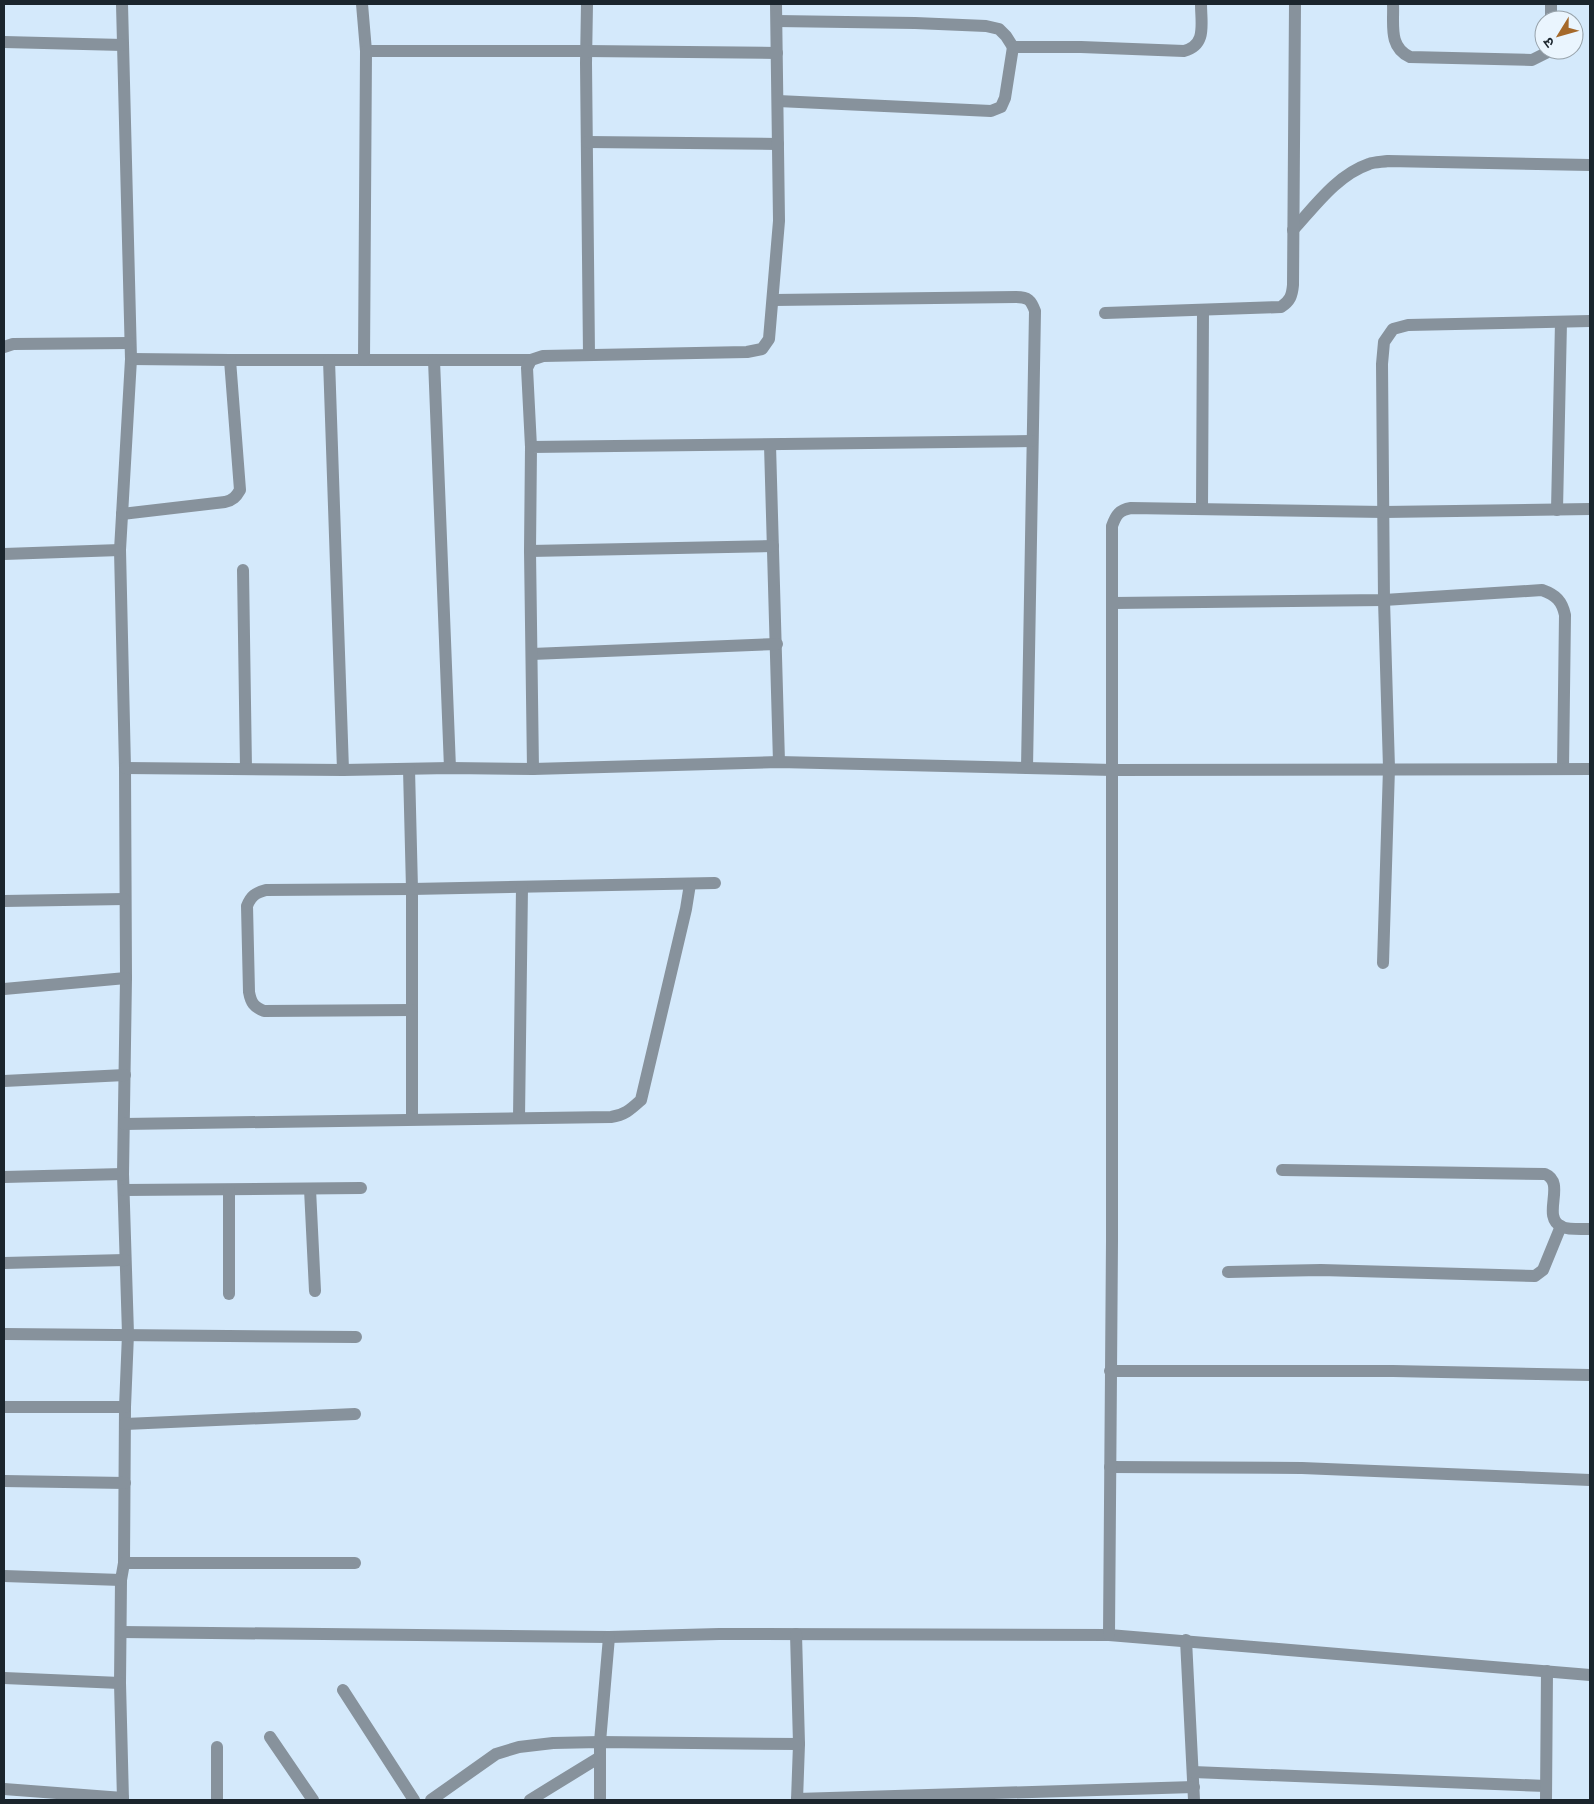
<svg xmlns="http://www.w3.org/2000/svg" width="1594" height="1804" viewBox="0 0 1594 1804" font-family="Barlow,'Noto Sans Devanagari',sans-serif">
	<rect width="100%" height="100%" fill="#d4e9fb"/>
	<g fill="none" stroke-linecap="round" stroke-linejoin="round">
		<g stroke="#87929c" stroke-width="12">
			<path d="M122 4 131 359 120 550 125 768 126 978 123 1174 128 1334 125 1407 124 1563 121 1580 120 1683 123 1800"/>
			<path d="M362 4 366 51"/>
			<path d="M587 4 586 63 589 355"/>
			<path d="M1393 4C1394 24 1388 47 1410 57L1532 60 1546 53 1548 50"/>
			<path d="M1551 20V4"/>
			<path d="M777 21 915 23 986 26 999 29 1006 36 1013 47"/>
			<path d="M4 42 123 45"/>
			<path d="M778 101 991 111 1001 107 1005 98 1013 47H1081L1184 51C1207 45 1201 24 1201 4"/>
			<path d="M587 142 778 144"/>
			<path d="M1293 230C1315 206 1337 175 1369 164 1374 162 1382 162 1388 161L1590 165"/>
			<path d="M774 300 1016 297C1028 297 1031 300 1035 311L1027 768"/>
			<path d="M1105 313 1281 307C1290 301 1292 296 1293 285L1295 4"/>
			<path d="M4 347 13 344 130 343"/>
			<path d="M230 360H531"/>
			<path d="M329 360 343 770"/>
			<path d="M364 360 366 51H586L777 53"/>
			<path d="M434 360 450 768"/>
			<path d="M770 445 779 762"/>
			<path d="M531 447 527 368 531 360 543 356 747 352 762 349 769 339 779 221 776 4"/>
			<path d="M1202 509 1203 310"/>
			<path d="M1557 510 1561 322"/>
			<path d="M122 514 225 502C233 500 236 497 240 490L230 360 131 359"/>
			<path d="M530 551 773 546"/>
			<path d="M4 554 120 550"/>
			<path d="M243 570 246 769"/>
			<path d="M1113 603 1384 600 1542 590C1556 595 1562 601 1565 615L1563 769"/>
			<path d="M532 654 777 644"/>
			<path d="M125 768 343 770 450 768 533 769 779 762 1113 770 1590 769"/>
			<path d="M409 769 412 889V1119"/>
			<path d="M533 769 530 551 531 447 1032 441"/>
			<path d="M4 901 124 899"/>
			<path d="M1383 963 1389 768 1384 600 1382 364 1384 342 1393 329 1408 325 1590 321"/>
			<path d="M4 989 126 978"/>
			<path d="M412 1010 264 1011C254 1007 251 1003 249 992L247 906C251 896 255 893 266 890L412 889 715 883"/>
			<path d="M4 1081 125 1075"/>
			<path d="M519 1118 522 887"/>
			<path d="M124 1124 611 1117C625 1115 631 1109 641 1100L686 909 690 884"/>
			<path d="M1282 1170 1545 1174C1567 1183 1540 1217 1562 1227 1570 1230 1582 1229 1590 1229"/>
			<path d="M4 1177 123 1174"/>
			<path d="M310 1189 315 1291"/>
			<path d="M124 1190 361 1188"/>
			<path d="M4 1263 125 1260"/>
			<path d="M1228 1272 1321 1270 1535 1276 1543 1270 1561 1226"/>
			<path d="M229 1294V1190"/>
			<path d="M4 1334 356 1337"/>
			<path d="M1110 1371H1393L1590 1375"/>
			<path d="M4 1407H125"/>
			<path d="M125 1424 355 1414"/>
			<path d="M1110 1467 1302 1468 1590 1480"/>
			<path d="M4 1481 125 1483"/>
			<path d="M124 1563H355"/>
			<path d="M4 1576 121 1580"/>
			<path d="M121 1632 609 1637 719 1634 1109 1635 1590 1675"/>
			<path d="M796 1634 799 1744 797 1800"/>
			<path d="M1109 1635 1112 1241V526C1116 515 1119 510 1131 508L1384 512 1590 509"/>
			<path d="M1186 1640 1194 1800"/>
			<path d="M4 1678 120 1683"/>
			<path d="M343 1690 414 1800"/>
			<path d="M270 1737 313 1800"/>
			<path d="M217 1747V1800"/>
			<path d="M1193 1772 1546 1786"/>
			<path d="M4 1789 123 1798"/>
			<path d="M797 1799 1194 1787"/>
			<path d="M431 1800 496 1754 519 1747 553 1743 600 1742 799 1744"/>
			<path d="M530 1800 600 1757"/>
			<path d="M600 1800V1742L609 1637"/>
			<path d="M1546 1800 1547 1671"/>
		</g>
	</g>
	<rect width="1594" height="1804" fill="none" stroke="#1b252d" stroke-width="10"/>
	<g transform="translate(1559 35) rotate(233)"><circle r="24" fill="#eaf5fe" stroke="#97a2aa"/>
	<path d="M0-4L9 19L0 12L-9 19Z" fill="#a5692b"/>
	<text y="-8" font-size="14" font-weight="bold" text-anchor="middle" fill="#1b252d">उ</text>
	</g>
</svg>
